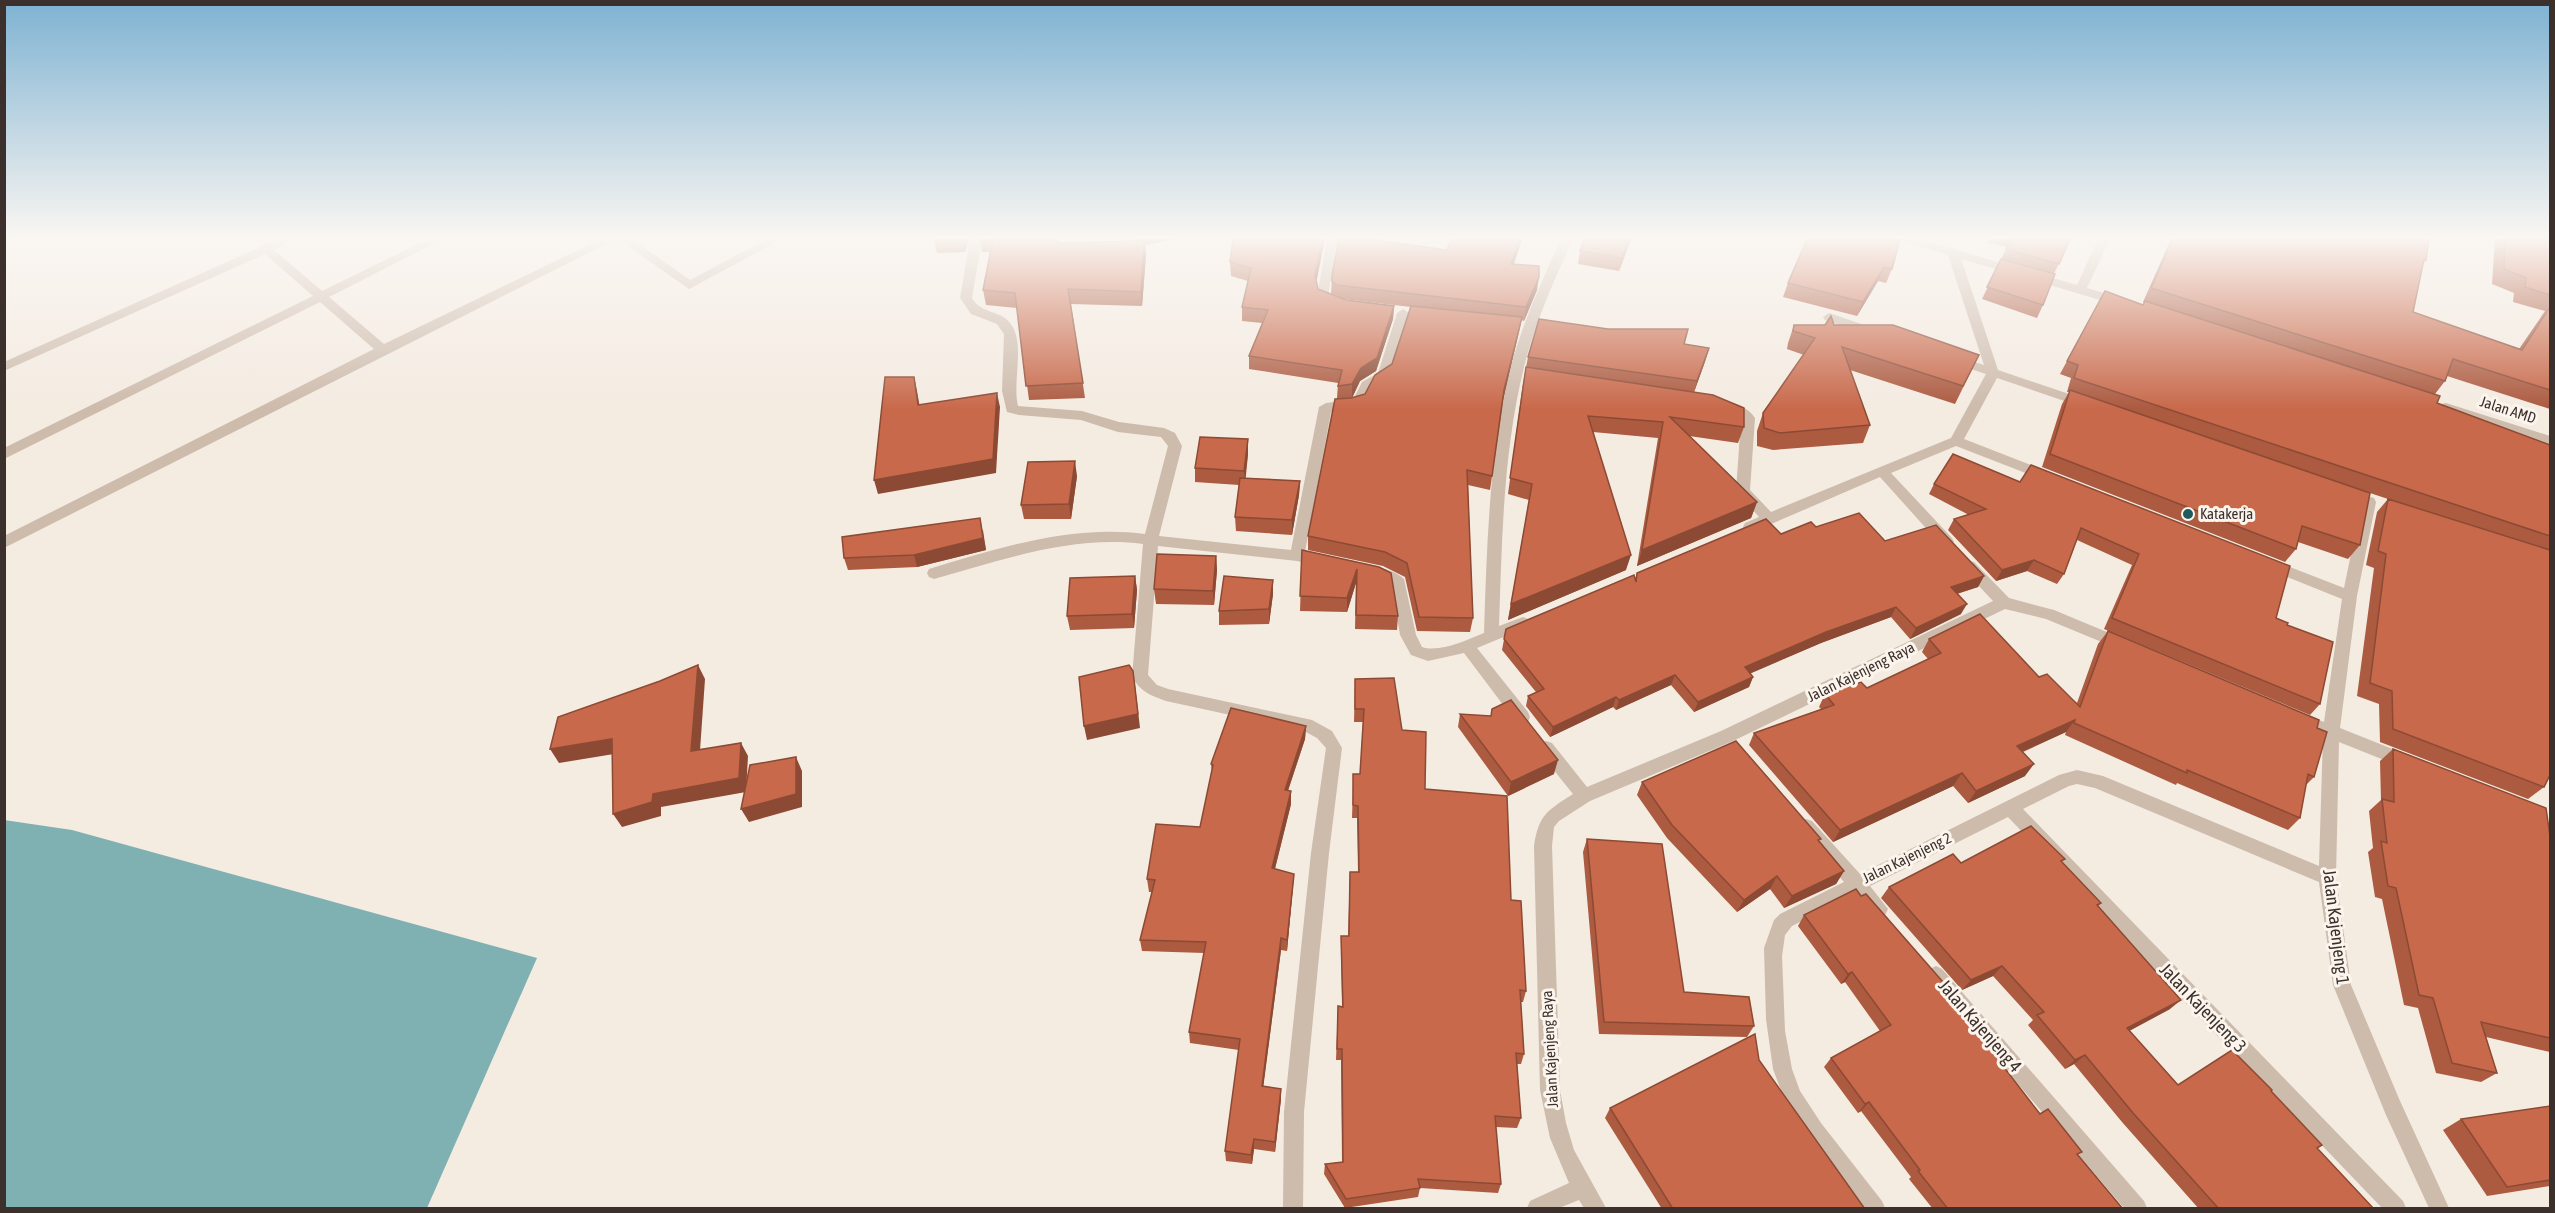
<svg xmlns="http://www.w3.org/2000/svg" width="2555" height="1213" viewBox="0 0 2555 1213" font-family="'Asap Condensed',sans-serif">
	<rect width="100%" height="100%" fill="#f4ebe1"/>
	<path fill="#7fb0b2" d="M4 820 72 830 537 958 427 1208H5Z"/>
	<g fill="none" stroke-linecap="round" stroke-linejoin="round">
		<g fill="#cdbbac" fill-rule="evenodd">
			<path d="M278 239H294L274 250 322 291 428 239H443L329 297 384 344 601 239H616L4 548V536L374 349 320 302 4 459V448L313 296 265 254 4 371V362Z"/>
			<path d="M618 239H632L690 280 767 239H782L689 289Z"/>
			<path d="M970 239H982L972 298C981 314 1000 310 1010 323 1026 342 1012 382 1018 406L1082 411 1119 422 1164 428 1175 433 1182 446 1159 536 1291 550 1319 407 1326 403 1353 400 1362 382 1378 373 1397 313 1403 309 1409 313 1389 378 1372 388 1363 406 1350 410 1331 412 1305 552 1326 557 1328 561 1326 565 1321 566 1297 561 1158 546 1148 675 1157 685 1168 689 1312 720 1332 731 1342 748 1329 853 1304 1112 1303 1208H1283L1284 1112 1311 853 1326 748 1317 738 1304 731 1166 701C1151 696 1140 691 1132 677L1143 544C1072 535 1002 560 934 579L929 577 927 573 929 569C998 548 1073 524 1145 534L1168 446 1161 437 1118 432 1081 420 1019 415 1007 412 1002 391 1004 334 997 324 971 314 960 298Z"/>
			<path d="M1327 239H1339L1329 289V295L1340 304 1334 308 1317 297Z"/>
			<path d="M1561 239H1573C1554 281 1535 322 1524 367 1503 452 1502 540 1499 626L1523 617 1528 619 1531 623 1528 627 1477 648 1528 712 1530 717 1528 722 1522 724 1516 722 1464 653 1428 661 1411 655 1400 635 1392 585 1369 576 1367 572 1369 568C1379 565 1397 572 1404 579L1416 635 1422 647C1439 653 1467 640 1484 633 1487 544 1489 453 1511 366 1523 321 1542 281 1561 239Z"/>
			<path d="M1953 248 1959 252 1998 370 2090 401 2092 404 2085 408 1997 378 1964 439 2051 473 2053 476 2051 479H2041L1956 446 1891 473 1952 538 1954 542 1947 547 1942 546 1880 477 1755 531H1745L1743 527 1745 523 1759 517 1736 491 1741 419C1736 412 1724 413 1719 406L1721 403C1734 400 1748 408 1755 418L1750 490 1771 512 1951 438 1986 374 1952 363 1951 360 1957 356 1984 365 1947 252Z"/>
			<path d="M1829 313 1876 329 1878 332 1872 336 1825 320 1823 317Z"/>
			<path d="M2351 491 2374 498 2376 502 2357 596 2340 728 2410 756 2412 761 2410 766 2404 768 2339 742 2336 877 2351 985 2400 1101 2449 1208H2429L2386 1115 2333 985 2319 882 2095 788 2077 784 2069 786 2023 809 2403 1201 2406 1208H2382L2008 817 1870 886 1888 909 1885 915 1879 917 1873 915 1855 894 1792 926 1785 935 1782 956 1785 1031 1792 1069 1800 1091 1821 1123 1882 1201 1885 1208H1863L1807 1137 1786 1104 1773 1069 1766 1019 1764 948 1774 920 1780 914 1844 882 1800 831 1798 826 1800 821 1806 819 1812 821 1860 874 2059 775 2077 770 2103 776 2319 866 2323 736 2295 725 2293 720 2295 715 2301 713 2324 722 2342 599 2267 569 2265 565 2267 561 2272 560 2344 588 2361 505 2346 500 2344 496 2346 492Z"/>
			<path d="M1969 561 1974 562 2009 598 2054 610 2126 640 2129 644 2126 648 2121 650 2046 619 2005 609 1733 741 1590 801 1559 821 1554 827 1552 846 1560 1090 1566 1123 1574 1150 1606 1208H1584L1579 1200 1559 1208H1527L1530 1201 1569 1183 1550 1138 1540 1090 1534 846C1539 814 1547 811 1573 794L1540 753 1538 748 1540 743 1546 741 1552 743 1587 787 1721 731 1993 601 1964 570 1962 566 1964 562Z"/>
			<path d="M1936 966 1942 969 2144 1201 2147 1208H2124L1930 981 1927 975 1930 969Z"/>
		</g>
		<g fill="#cdbbac" fill-rule="evenodd">
			<path d="M1899 239H1918L2077 285 2098 239H2110L2087 288 2125 299 2127 302 2125 305H2117L1901 241Z"/>
			<path d="M2446 403 2550 436V446L2441 410 2439 407 2441 404Z"/>
		</g>
	</g>
	<g fill="#ac5a40" fill-rule="evenodd">
		<path d="M934 239H969L965 252 937 253Z"/>
		<path d="M980 239H1059L1060 243 1136 241V239H1176L1145 245 1146 255 1142 306 1071 304 1085 398 1029 400 1017 308 986 305 983 290 990 252H982Z"/>
		<path d="M1451 239H1522L1514 264 1537 290 1524 321 1521 320 1503 401 1490 490 1468 485 1473 618 1470 632 1417 631 1405 577 1383 566 1308 550V536L1337 398 1338 383 1249 369V356L1262 323 1242 321V307L1248 281 1231 276 1230 262 1316 281 1318 289 1331 294 1332 276 1384 241 1447 250ZM1343 299 1411 307 1392 364 1365 394 1352 398 1360 381 1376 371 1393 319 1394 306 1346 300Z"/>
		<path d="M1584 239H1631L1619 271 1578 264 1580 251Z"/>
		<path d="M1807 239 1892 269 1886 283 1878 281 1857 316 1783 297 1788 283Z"/>
		<path d="M1988 239H2070L2054 274 2043 305 2037 318 1982 299 2007 247 1988 243Z"/>
		<path d="M2171 239H2429L2426 260 2423 264 2413 312 2519 349 2545 311 2513 302 2514 293 2492 284 2495 239H2550V409L2447 376 2445 381 2435 394 2437 403 2550 445V775L2544 787 2528 799 2380 742 2379 704 2357 696 2374 568 2366 565 2377 512 2388 499 2370 493 2360 545 2348 559 2298 542 2296 549 2285 562 2042 467 2062 404 2069 392H2067L2071 378 2060 374 2105 291 2143 305 2144 303 2143 302Z"/>
		<path d="M1794 325H1834L1979 355 1955 404 1850 370 1870 425 1863 443 1773 450 1757 446V431L1763 413 1804 355 1787 349 1788 343Z"/>
		<path d="M1709 348 1694 392 1744 427 1738 443 1689 436 1757 502 1751 518 1637 566 1658 438 1593 432 1626 570 1508 620 1529 500 1508 494 1523 383 1528 357Z"/>
		<path d="M1248 439V454L1245 478 1300 481 1299 495 1292 535 1236 531 1235 517 1239 485 1195 482V468Z"/>
		<path d="M1953 454 2276 618 2287 625 2320 704 2310 715 2104 629 2132 565 2077 540 2064 574 2057 584 2027 571 1996 581 1948 530 1954 519 1969 515 1929 494 1934 484Z"/>
		<path d="M1077 476 1071 519H1024L1021 505Z"/>
		<path d="M1816 527 1885 541 1984 576 1978 587 1957 594 1961 614 1910 639 1891 617 1821 643 1750 673 1753 677 1749 687 1694 712 1671 685 1616 710 1613 707 1550 737 1526 706 1528 696 1536 692 1502 650 1506 629 1635 580 1637 573 1781 534Z"/>
		<path d="M983 530 986 550 917 567 848 570 844 558Z"/>
		<path d="M1302 550 1379 567 1398 616 1397 630 1355 629 1356 583 1347 612 1300 611Z"/>
		<path d="M1216 556 1217 570 1214 605 1156 604 1154 589Z"/>
		<path d="M1135 576 1137 590 1134 628 1070 630 1067 616Z"/>
		<path d="M1273 580V594L1269 624 1219 625V611Z"/>
		<path d="M2108 631 2317 728 2314 777 2306 785 2300 818 2288 830 2177 783 2176 785 2065 735 2066 732 2023 752 2025 776 1968 803 1953 786 1833 842 1749 745 1754 733 1821 709 1819 707 1825 694 1867 688 1928 659 1922 652 1929 639 2039 677 2077 703 2098 644Z"/>
		<path d="M1355 679 1402 730 1425 789 1511 900 1526 991 1523 1002H1521L1524 1054 1521 1064H1517L1521 1118 1517 1128 1496 1127 1501 1184 1498 1193 1420 1188 1418 1197 1345 1208 1324 1174 1325 1164 1342 1162 1341 1060H1336L1338 1006H1342L1341 948V936H1348L1350 872H1358L1357 818H1352L1353 786V774H1360L1363 722H1354Z"/>
		<path d="M1460 714 1491 716 1554 774 1508 796 1458 727Z"/>
		<path d="M1306 726 1305 739 1288 791H1291V804L1275 869 1294 874 1293 886 1287 951 1281 950 1263 1087 1281 1099 1275 1152 1254 1149 1252 1164 1226 1161 1225 1151 1239 1050 1190 1043 1189 1032 1204 953 1142 951 1140 940 1152 892H1149L1147 879 1200 827 1212 772 1211 764Z"/>
		<path d="M2393 749 2550 836V1052L2486 1037 2497 1073 2481 1082 2436 1073 2418 1008 2404 1005 2382 899 2375 897 2368 852 2373 848 2369 811 2381 800 2380 761Z"/>
		<path d="M1642 782 1819 841 1844 871 1836 884 1784 908 1770 889 1737 912 1667 838 1637 795Z"/>
		<path d="M1587 839 1684 992 1754 1026 1747 1037 1599 1034 1583 852Z"/>
		<path d="M2062 862 2101 903 2098 906 2170 1009 2129 1031 2178 1085 2271 1091 2317 1148 2374 1209H2199L2122 1122 2074 1064 2065 1069 2028 1025 2033 1020 1993 976 1962 990 1881 898 1889 887 1961 863Z"/>
		<path d="M1804 915 1947 994 2040 1114 2078 1155 2123 1209H1933L1909 1179 1911 1177 1861 1111 1858 1113 1824 1067 1831 1058 1880 1031 1845 982 1841 984 1798 926Z"/>
		<path d="M1759 1060 1865 1209H1662L1605 1118 1610 1108Z"/>
		<path d="M2550 1106V1186L2487 1196 2443 1130 2461 1119Z"/>
	</g>
	<g fill="#8c4a34">
		<path d="M963 239H969L965 252Z"/>
		<path d="M1137 239H1176L1145 245 1146 255 1142 306Z"/>
		<path d="M1323 239H1325L1315 289V275Z"/>
		<path d="M1520 239H1522L1509 278 1511 264Z"/>
		<path d="M1629 239H1631L1619 271 1622 258Z"/>
		<path d="M1884 267 1878 281 1857 316 1863 302Z"/>
		<path d="M1539 277 1537 290 1524 321 1526 307Z"/>
		<path d="M1394 306 1393 319 1376 371 1360 381 1352 398V384Z"/>
		<path d="M1522 317 1519 332 1502 404 1504 390Z"/>
		<path d="M1709 348 1705 362 1693 395 1697 381Z"/>
		<path d="M914 377 917 391 922 419 918 405Z"/>
		<path d="M997 393 1000 407 996 473 878 494 874 480Z"/>
		<path d="M1248 439V454L1245 485 1244 471Z"/>
		<path d="M1075 461 1077 476 1071 519 1069 504Z"/>
		<path d="M1300 481 1299 495 1292 535V520Z"/>
		<path d="M1757 502 1751 518 1637 566 1642 550Z"/>
		<path d="M980 518 986 550 917 567 914 555Z"/>
		<path d="M1631 555 1626 570 1508 620 1511 604Z"/>
		<path d="M1216 556 1217 570 1214 605 1213 591Z"/>
		<path d="M2034 560 2027 571 1996 581 2002 570Z"/>
		<path d="M1357 569 1356 583 1347 612V598Z"/>
		<path d="M1135 576 1137 590 1134 628 1132 614Z"/>
		<path d="M1984 576 1978 587 1946 597 1951 587Z"/>
		<path d="M1273 580V594L1269 624V609Z"/>
		<path d="M1967 604 1961 614 1910 639 1916 628Z"/>
		<path d="M1896 607 1891 617 1821 643 1740 678 1745 667 1826 632Z"/>
		<path d="M698 665 705 679 699 765 691 751Z"/>
		<path d="M1675 675 1671 685 1616 710 1619 700Z"/>
		<path d="M1753 677 1749 687 1694 712 1698 702Z"/>
		<path d="M1135 685 1140 728 1087 740 1084 726Z"/>
		<path d="M1616 697 1613 707 1550 737 1553 727Z"/>
		<path d="M2075 720 2066 732 2008 758 2017 746Z"/>
		<path d="M1306 726 1305 739 1284 802 1285 790Z"/>
		<path d="M612 739 620 753 559 763 550 749Z"/>
		<path d="M741 743 748 756 746 792 661 807V816L622 827 613 814 653 794Z"/>
		<path d="M796 757 802 771V807L749 822 741 809Z"/>
		<path d="M1558 760 1554 774 1508 796 1511 782Z"/>
		<path d="M2034 764 2025 776 1968 803 1976 791Z"/>
		<path d="M1962 773 1953 786 1833 842 1840 830Z"/>
		<path d="M1291 791V804L1272 880V868Z"/>
		<path d="M1844 871 1836 884 1784 908 1792 896Z"/>
		<path d="M1294 874 1293 886 1287 951V940Z"/>
		<path d="M1777 876 1770 889 1737 912 1744 900Z"/>
		<path d="M1281 938V950L1262 1097V1086Z"/>
		<path d="M2002 966 1993 976 1962 990 1971 980Z"/>
		<path d="M1852 972 1845 982 1841 984 1848 974Z"/>
		<path d="M2181 1000 2170 1009 2116 1038 2127 1028Z"/>
		<path d="M2085 1055 2074 1064 2065 1069 2075 1060Z"/>
		<path d="M1281 1089V1099L1275 1152V1142Z"/>
		<path d="M1869 1102 1861 1111 1858 1113 1865 1104Z"/>
		<path d="M1254 1139V1149L1252 1164 1251 1155Z"/>
	</g>
	<g fill="#c8694b" stroke="#8c4a34" stroke-width="1.5">
		<path d="M993 239H1058L1057 243 1144 241 1141 292 1068 289 1083 383 1026 386 1015 293 983 290Z"/>
		<path d="M1233 239H1323L1315 275 1318 289 1346 300 1394 306 1377 358 1361 368 1352 384 1338 386 1342 370 1249 356 1268 310 1242 307 1251 268 1230 262Z"/>
		<path d="M1339 239H1381L1380 241 1447 250 1451 239H1520L1511 264 1539 266V277L1526 307 1336 285 1332 281V276Z"/>
		<path d="M1584 239H1629L1622 258 1580 251Z"/>
		<path d="M1807 239H1900L1892 269 1884 267 1863 302 1788 283Z"/>
		<path d="M2011 239H2070L2059 264 2006 249Z"/>
		<path d="M2173 239H2429L2426 260 2424 259 2413 312 2522 350 2550 307V390L2453 359 2445 381 2151 288Z"/>
		<path d="M2505 239H2550V295L2525 287 2526 278 2504 269Z"/>
		<path d="M2001 259 2055 274 2043 305 1987 287Z"/>
		<path d="M2105 291 2143 305 2145 301 2440 396 2437 403 2550 445V536L2074 378 2078 365 2067 361Z"/>
		<path d="M1411 306 1522 317 1504 390 1492 476 1467 470 1473 618 1419 617 1407 563 1385 552 1308 536 1335 399 1351 398 1365 394 1375 375 1392 364Z"/>
		<path d="M1831 316 1834 325H1893L1979 355 1963 386 1842 347 1870 425 1780 433 1764 428 1763 413 1815 338 1793 331 1794 325H1825Z"/>
		<path d="M1539 319 1608 329H1688L1684 344 1709 348 1697 381 1528 357Z"/>
		<path d="M1526 367 1713 395 1744 408V427L1670 417 1757 502 1642 550 1663 422 1588 416 1631 555 1511 604 1532 484 1510 478Z"/>
		<path d="M885 377H914L918 405 997 393 993 459 874 480Z"/>
		<path d="M2070 390 2370 493 2360 545 2302 526 2296 549 2050 454Z"/>
		<path d="M1200 437 1248 439 1244 471 1195 468Z"/>
		<path d="M1953 454 2020 482 2031 465 2290 566 2276 618 2288 623 2287 625 2333 642 2320 704 2112 618 2139 554 2081 528 2064 574 2034 560 2002 570 1954 519 1986 509 1934 484Z"/>
		<path d="M1075 461 1069 504 1021 505 1028 462Z"/>
		<path d="M1240 478 1300 481 1292 520 1235 517Z"/>
		<path d="M2388 499 2550 550V775L2544 787 2393 729 2392 691 2370 683 2386 554 2378 551Z"/>
		<path d="M1859 513 1885 541 1936 525 1984 576 1951 587 1967 604 1916 628 1896 607 1826 632 1745 667 1753 677 1698 702 1675 675 1619 700 1616 697 1553 727 1528 696 1544 689 1504 639 1506 629 1634 575 1636 582 1637 573 1766 519 1781 534 1811 522 1816 527Z"/>
		<path d="M980 518 983 538 914 555 844 558 842 537Z"/>
		<path d="M1302 550 1379 567 1391 573 1398 616 1356 615 1357 569 1347 598 1300 596Z"/>
		<path d="M1157 554 1216 556 1213 591 1154 589Z"/>
		<path d="M1135 576 1132 614 1067 616 1070 578Z"/>
		<path d="M1224 576 1273 580 1269 609 1219 611Z"/>
		<path d="M1980 614 2039 677 2047 674 2080 707 2108 631 2319 720 2317 728 2327 732 2314 777 2308 774 2300 818 2187 770V773L2074 723 2075 720 2017 746 2034 764 1976 791 1962 773 1840 830 1754 733 1834 705 1825 694 1861 682 1867 688 1941 653 1929 639Z"/>
		<path d="M698 665 691 751 741 743 739 778 653 794 652 802 613 814 612 739 550 749 558 717 660 681Z"/>
		<path d="M1129 665 1133 671 1138 714 1084 726 1079 677Z"/>
		<path d="M1394 678 1402 730 1426 732 1425 789 1507 796 1511 900 1521 901 1526 991 1520 990 1524 1054 1516 1053 1521 1118 1495 1116 1501 1184 1418 1179 1420 1188 1346 1199 1325 1164 1343 1162 1342 1049H1337L1338 1006 1343 1007 1341 936H1349L1350 872H1359L1358 806 1353 805V774H1360L1364 709H1355V679Z"/>
		<path d="M1511 700 1558 760 1511 782 1460 714 1491 716 1492 709Z"/>
		<path d="M1231 708 1306 726 1285 790 1291 791 1272 868 1294 874 1287 940 1281 938 1262 1086 1281 1089 1275 1142 1254 1139 1251 1155 1225 1151 1240 1039 1189 1032 1206 942 1140 940 1155 880 1147 879 1156 824 1200 827 1213 765 1211 764Z"/>
		<path d="M1736 741 1821 839 1818 840 1844 871 1792 896 1777 876 1744 900 1672 825 1642 782Z"/>
		<path d="M2393 749 2546 808 2550 836V1038L2481 1022 2497 1073 2452 1063 2433 998 2419 995 2396 888 2388 886 2381 841 2387 843 2382 799 2394 802Z"/>
		<path d="M796 757V794L741 809 750 765Z"/>
		<path d="M2031 826 2065 859 2061 861 2101 903 2097 905 2181 1000 2127 1028 2178 1085 2232 1050 2272 1090 2271 1091 2322 1145 2317 1148 2374 1209H2219L2133 1113 2085 1055 2075 1060 2037 1015 2044 1012 2002 966 1971 980 1889 887 1953 854 1961 863Z"/>
		<path d="M1587 839 1662 844 1684 992 1749 997 1754 1026 1604 1022Z"/>
		<path d="M1856 889 1861 896 1866 894 1950 990 1946 992 2040 1114 2048 1109 2082 1152 2077 1154 2123 1209H1948L1918 1171 1920 1170 1869 1102 1865 1104 1831 1058 1891 1025 1852 972 1848 974 1804 915Z"/>
		<path d="M1755 1034 1759 1060 1865 1209H1673L1610 1108Z"/>
		<path d="M2550 1106V1180L2507 1187 2461 1119Z"/>
	</g>
	<linearGradient id="sky" x2="0" y2="1"><stop stop-color="#7eb2d2"/><stop offset="0.58" stop-color="#faf6f2"/><stop offset="1" stop-color="#faf6f2" stop-opacity="0"/></linearGradient>
	<rect width="2555" height="409" fill="url(#sky)"/>
	<circle fill="#1f5a5e" stroke="#fbf5ee" stroke-width="2" cx="2188" cy="514" r="6"/>
	<g text-anchor="middle" stroke-width="6" stroke-linejoin="round" paint-order="stroke">
		<g font-size="15" fill="#3b302b" stroke="#fbf5ee">
			<text transform="translate(2508 410) rotate(18)" y="5">Jalan AMD</text>
			<text transform="translate(1861 672) rotate(-26)" y="5">Jalan Kajenjeng Raya</text>
			<text transform="translate(1907 858) rotate(-26)" y="5">Jalan Kajenjeng 2</text>
			<text transform="translate(1550 1049) rotate(-93)" y="5">Jalan Kajenjeng Raya</text>
		</g>
		<g font-size="15" fill="#3b302b" stroke="#fbf5ee" text-anchor="start">
			<text x="2200" y="519">Katakerja</text>
		</g>
		<g font-size="18" fill="#3b302b" stroke="#fbf5ee">
			<text transform="translate(2336 927) rotate(83)" y="6">Jalan Kajenjeng 1</text>
			<text transform="translate(2203 1008) rotate(46)" y="6">Jalan Kajenjeng 3</text>
			<text transform="translate(1980 1026) rotate(49)" y="6">Jalan Kajenjeng 4</text>
		</g>
	</g>
	<rect width="2555" height="1213" fill="none" stroke="#3b302b" stroke-width="12"/>
</svg>
